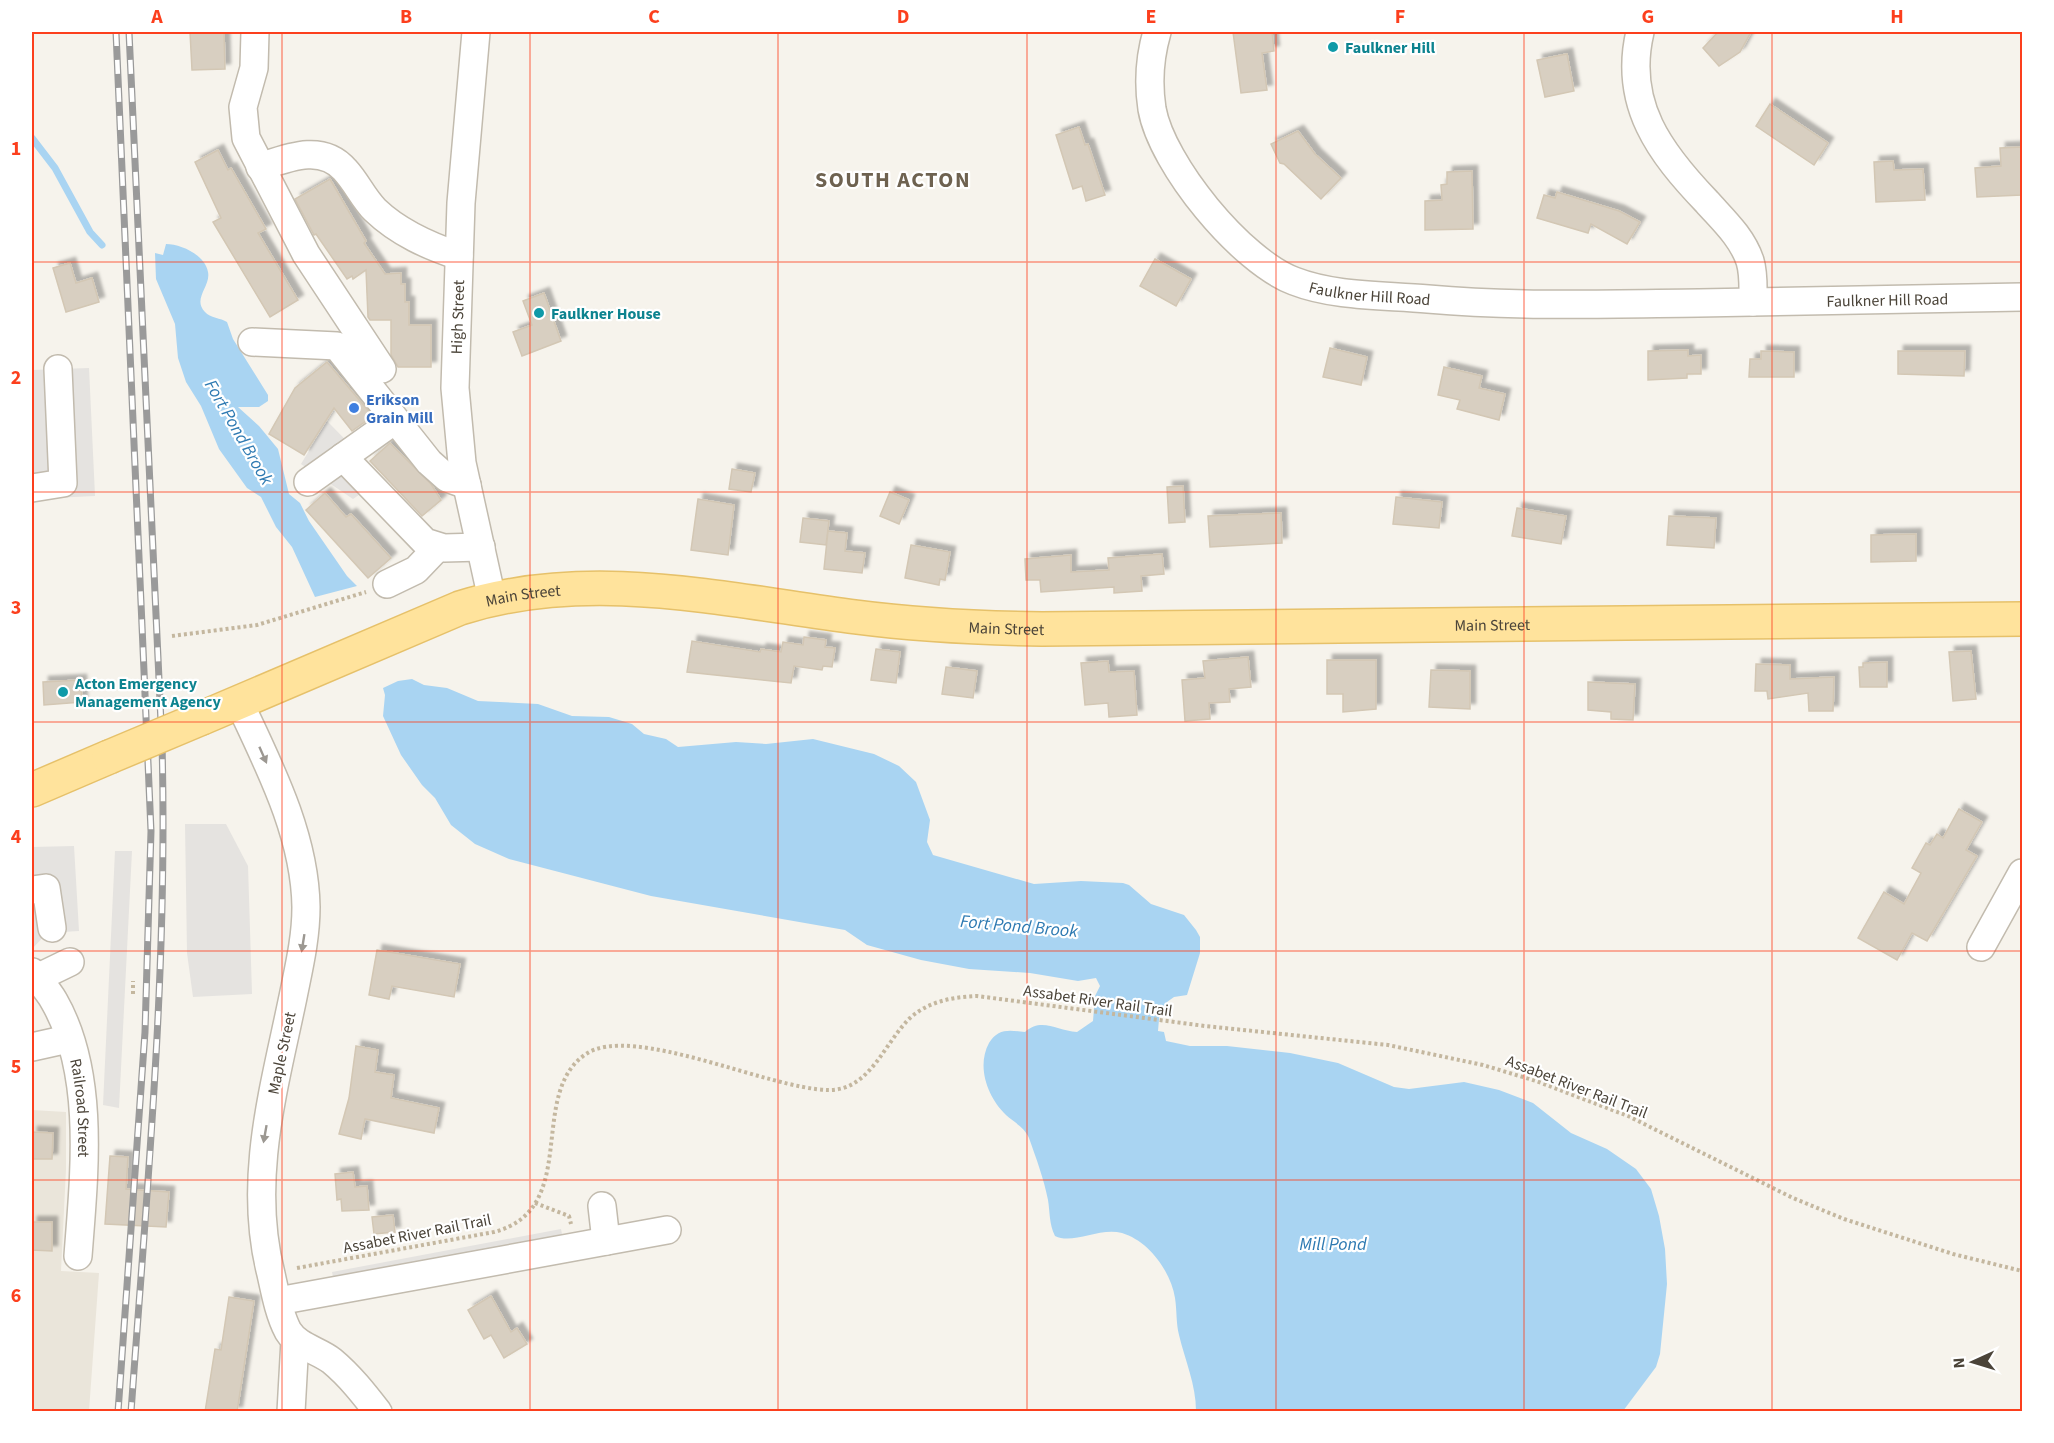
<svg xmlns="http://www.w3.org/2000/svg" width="2054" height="1443" viewBox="0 0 2054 1443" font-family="'Source Sans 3',sans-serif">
	<defs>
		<filter id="shadow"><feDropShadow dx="5.5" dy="-5.5" stdDeviation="1.5" flood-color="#0004"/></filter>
	</defs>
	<rect width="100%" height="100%" fill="#f6f3ec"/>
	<path fill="#eae5da" d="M32 1110 66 1112V1169L61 1271 99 1273 89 1411H32Z"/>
	<g fill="#e5e3e0">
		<path d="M89 368 95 496 32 499V370Z"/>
		<path d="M327 421 383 478 353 499 301 464Z"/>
		<path d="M185 824H226L248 866 252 994 193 997 187 953Z"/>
		<path d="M74 846 79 931 47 933 32 949V847Z"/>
		<path d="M115 851H132L119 1108 103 1105Z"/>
		<path d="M561 1229 563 1239 334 1282 332 1272Z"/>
	</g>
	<g fill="#a9d4f2">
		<path d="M166 244C181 244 205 255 208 272 211 286 192 299 205 312 210 318 221 318 227 322L233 339 268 395V401L259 407H238L259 426 278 449 289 494 300 503 309 521 347 576 357 586 315 597 292 547 276 527 261 497 247 488 219 449 201 406 186 382 178 358 175 324 156 279 155 253 163 255Z"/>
		<path d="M412 679 424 685 447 688 478 701 538 704 572 716 609 717 632 724 644 734 666 739 678 747 736 742 766 744 813 739 874 754 899 766 916 782 930 820 927 842 933 855 1034 884 1081 881 1123 883 1129 885 1151 904 1184 915 1196 930 1200 937V953L1187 995 1174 997 1167 1002 1166 1009 1160 1008 1158 1031 1164 1032 1166 1041 1190 1046H1227L1290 1053 1338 1063 1394 1087 1409 1089 1464 1082 1499 1090 1533 1103 1571 1133 1607 1149 1636 1169 1651 1189 1659 1216 1665 1249 1667 1284 1660 1354 1656 1367 1623 1411H1196C1196 1385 1185 1360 1179 1335 1176 1323 1177 1311 1175 1298 1171 1272 1149 1241 1122 1233 1099 1227 1073 1245 1055 1236 1049 1224 1050 1212 1048 1200 1044 1179 1036 1158 1029 1138 1025 1128 1014 1122 1006 1115 988 1098 976 1067 989 1043 998 1028 1009 1030 1025 1032 1042 1017 1057 1031 1077 1032L1093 1021 1095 996 1100 986 1096 978 1078 981 1030 973 969 969 921 960 867 945 845 930 651 896 509 859 475 844 451 825 435 798 422 785 401 755 383 716 385 695 383 688 398 681Z"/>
	</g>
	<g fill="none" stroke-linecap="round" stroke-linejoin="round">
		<path stroke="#a9d4f2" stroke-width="7" d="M32 138 55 168 90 232 102 245"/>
	</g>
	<g fill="#d8cfc1" stroke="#d3c7b4" stroke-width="1.5" filter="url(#shadow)">
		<path d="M190 32H224L225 69 192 70Z"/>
		<path d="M1233 32H1272L1274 51 1262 53 1267 90 1241 93Z"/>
		<path d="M1718 32H1751L1740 52 1719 66 1703 48Z"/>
		<path d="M1567 54 1574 91 1545 97 1537 60Z"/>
		<path d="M1770 104 1828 143 1814 165 1756 126Z"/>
		<path d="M1079 127 1085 145 1088 144 1105 195 1086 201 1082 186 1073 189 1056 135Z"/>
		<path d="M1298 131 1315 154 1341 178 1321 199 1284 164 1280 163 1271 144Z"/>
		<path d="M2022 147V195L1977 197 1975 168 2001 166 2000 148Z"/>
		<path d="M218 150 228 170 231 168 266 229 258 233 298 300 270 317 213 222 221 218 195 162Z"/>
		<path d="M1893 161 1894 170 1923 169 1925 200 1876 202 1874 162Z"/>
		<path d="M1472 171 1473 229 1425 230V201L1442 200 1441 185 1447 184V172Z"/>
		<path d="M330 179 366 241 364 243 385 274 401 273V284H405V302H409V325H431V367H398L391 355V320H370L368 317 366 270 353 279 352 276 347 279 316 234 314 235 295 199Z"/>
		<path d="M1557 192 1619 211 1640 222 1627 244 1591 224 1588 233 1537 218 1544 195 1555 198Z"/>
		<path d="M1155 259 1191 279 1176 306 1140 286Z"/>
		<path d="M70 263 76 283 92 278 99 302 66 312 53 268Z"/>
		<path d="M544 293 561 341 522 356 513 332 532 325 523 301Z"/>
		<path d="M1330 348 1367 357 1361 385 1323 377Z"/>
		<path d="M1688 350V356L1701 355V374H1687V378L1648 380V351Z"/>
		<path d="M1761 351 1794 352V377H1749L1750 359H1761Z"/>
		<path d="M1898 351H1965L1964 376 1898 374Z"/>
		<path d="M327 362 373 416 352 431 334 408 304 455 269 434 295 388Z"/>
		<path d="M1444 367 1482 376 1479 388 1505 394 1499 420 1457 409 1460 400 1438 395Z"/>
		<path d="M390 443 431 484 441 500 422 516 370 461Z"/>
		<path d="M732 469 755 473 751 492 729 489Z"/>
		<path d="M1183 486 1185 522 1169 523 1167 487Z"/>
		<path d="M890 492 909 500 899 524 880 516Z"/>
		<path d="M325 493 346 517 351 514 391 558 368 578 306 510Z"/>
		<path d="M1396 497 1442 502 1439 528 1393 524Z"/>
		<path d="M698 499 734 505 728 555 691 550Z"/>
		<path d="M1517 508 1566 516 1561 544 1512 536Z"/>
		<path d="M1281 513 1282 543 1210 547 1208 516Z"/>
		<path d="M1669 516 1716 518 1714 548 1667 545Z"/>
		<path d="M803 518 829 521 826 545 800 542Z"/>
		<path d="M828 531 847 533 845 551 865 553 862 573 824 569Z"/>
		<path d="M1916 534V561L1871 562V535Z"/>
		<path d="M911 545 950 552 945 580 940 579 939 585 905 578Z"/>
		<path d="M1162 554 1164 574 1141 576 1142 591 1114 593V587L1041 592 1040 580H1026L1025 559 1071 555V572L1109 570 1108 558Z"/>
		<path d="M804 637 826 640 825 647 835 648 832 667 823 666 822 670 794 666 791 683 687 672 692 641 760 652 761 649 781 652 783 642 803 645Z"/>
		<path d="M876 649 900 652 896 683 871 680Z"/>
		<path d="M1971 651 1976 699 1953 701 1949 652Z"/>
		<path d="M1248 657 1251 687 1229 689 1230 702 1209 703 1210 719 1185 721 1182 680 1205 678 1203 661Z"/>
		<path d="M1327 660H1376V709L1343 712V694H1327Z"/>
		<path d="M1108 661 1109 672 1134 671 1137 715 1109 717 1108 703 1085 705 1081 663Z"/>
		<path d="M1887 662V687H1860L1859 667H1863V663Z"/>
		<path d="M1756 664 1790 665V679L1834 677 1833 711H1809L1808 693 1768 699 1767 691H1755Z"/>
		<path d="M946 667 977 671 973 698 942 694Z"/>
		<path d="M1431 670 1470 671V709L1429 707Z"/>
		<path d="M81 680 82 702 44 705 43 682Z"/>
		<path d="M1588 682 1635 684 1633 720 1611 719V712L1588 710Z"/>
		<path d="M1959 809 1982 822 1966 850 1977 856 1927 941 1912 933 1897 960 1858 938 1884 892 1904 904 1921 873 1912 868 1926 843 1930 845 1937 834 1943 838Z"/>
		<path d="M377 950 460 964 454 997 392 986 389 999 369 995Z"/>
		<path d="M356 1046 378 1050 375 1072 394 1075 391 1098 439 1108 434 1133 365 1119 361 1139 339 1134 349 1098Z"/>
		<path d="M32 1132 53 1133 52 1159H32Z"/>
		<path d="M110 1156 128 1157 126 1189 169 1192 166 1227 105 1224Z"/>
		<path d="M353 1172 355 1187 367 1186 369 1210 342 1211 341 1199 337 1200 335 1174Z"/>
		<path d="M393 1215 395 1232 374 1234 372 1217Z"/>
		<path d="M32 1222H52V1251L32 1250Z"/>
		<path d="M491 1296 511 1332 517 1328 527 1344 504 1358 491 1335 484 1339 468 1310Z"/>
		<path d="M229 1297 254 1301 237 1412H205L215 1349 221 1350Z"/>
	</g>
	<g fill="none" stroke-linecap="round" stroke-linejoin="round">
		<g stroke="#c2bbae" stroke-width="30">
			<g id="minor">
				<path d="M255 32 254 68 243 107 246 138 306 254 382 369"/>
				<path d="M476 32 461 203 455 388 462 463 492 599"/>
				<path id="s1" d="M1157 32C1150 56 1148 83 1152 109 1162 165 1241 261 1294 281 1335 297 1385 295 1428 299 1519 307 1609 304 1699 303 1807 301 1915 299 2022 297"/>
				<path d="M1640 32C1623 104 1660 153 1707 202 1723 220 1742 237 1750 261 1754 274 1753 288 1753 302"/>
				<path d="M260 167C287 158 322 143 345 170 357 183 363 198 375 210 399 233 429 246 459 256"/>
				<path d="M252 342 337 346 429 462 447 478 467 485"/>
				<path d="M343 457 425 542 444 548 481 547"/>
				<path d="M308 482 395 420"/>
				<path d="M32 488 63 483 58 369"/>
				<path d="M387 584 416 570 438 547"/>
				<path d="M239 702C269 766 305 835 306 907 306 938 299 967 293 997 274 1089 247 1180 271 1274 275 1292 279 1314 288 1331 298 1347 318 1350 332 1361 350 1376 364 1394 378 1412"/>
				<path d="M32 890 46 888 52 928"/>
				<path d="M1981 947 2022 873"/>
				<path id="s2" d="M32 972C39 981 48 990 54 1001 96 1074 84 1176 78 1256"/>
				<path d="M37 978 70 962"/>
				<path d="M32 1047 68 1039"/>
				<path d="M602 1206 606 1241"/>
				<path d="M278 1301 667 1230"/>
				<path d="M291 1412 295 1340"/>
			</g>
		</g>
		<g stroke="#e6c16a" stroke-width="36">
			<g id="major">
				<path id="s3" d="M202 718 460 608C590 567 724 600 856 617 917 625 980 628 1042 629L2022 619"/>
				<path d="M32 790 109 757"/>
			</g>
		</g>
		<g stroke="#c4b79f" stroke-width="4" stroke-dasharray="3 3" stroke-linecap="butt">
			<path d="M172 636 257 625 366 592"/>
			<path d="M133 994V981"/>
			<path d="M535 1203 569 1216 571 1224"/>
			<path d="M297 1268 494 1232C582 1209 526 1094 586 1054 632 1023 769 1089 828 1090 870 1091 884 1043 910 1018 929 1001 953 997 977 996L1205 1026 1388 1045 1483 1065 1536 1081 1628 1116 1793 1198 1844 1219 1953 1254 2022 1271"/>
		</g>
		<use href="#minor" stroke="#fff" stroke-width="27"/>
		<use href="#major" stroke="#ffe39c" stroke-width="33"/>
		<g stroke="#9a9a9a" stroke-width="7">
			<g id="rail">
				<path d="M116 32 151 831 145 1032 118 1412"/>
				<path d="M129 32 162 744C168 967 147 1189 131 1412"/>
			</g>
		</g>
		<use href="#rail" stroke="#fff" stroke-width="4.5" stroke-dasharray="14" stroke-linecap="butt"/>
		<g stroke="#e6c16a" stroke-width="36" stroke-linecap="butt">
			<path id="major-bridge" d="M109 757 202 718"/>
		</g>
		<use href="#major-bridge" stroke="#ffe39c" stroke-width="33"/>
	</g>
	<defs><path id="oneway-solid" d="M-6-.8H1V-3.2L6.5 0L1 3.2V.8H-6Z" transform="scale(1.5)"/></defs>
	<g fill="#9c9892">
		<use href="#oneway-solid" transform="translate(263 755) rotate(66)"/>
		<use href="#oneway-solid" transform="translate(303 943) rotate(99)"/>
		<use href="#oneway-solid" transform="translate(265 1134) rotate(100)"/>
	</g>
	<path fill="none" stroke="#fc3f1d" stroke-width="1.5" stroke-opacity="0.55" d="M282 32V1412M530 32V1412M778 32V1412M1027 32V1412M1276 32V1412M1524 32V1412M1772 32V1412M32 262H2022M32 492H2022M32 722H2022M32 951H2022M32 1180H2022"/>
	<g fill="#0f9aa8" stroke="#fff" stroke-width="2">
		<circle cx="1333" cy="47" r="6"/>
		<circle cx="539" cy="313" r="6"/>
		<circle cx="63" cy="692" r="6"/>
	</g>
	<circle fill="#3f7fe0" stroke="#fff" stroke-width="2" cx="354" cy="408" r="6"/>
	<g text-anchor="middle" stroke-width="4.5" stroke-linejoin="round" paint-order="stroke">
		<g font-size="16" font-weight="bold" fill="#0d838f" stroke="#fff" text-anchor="start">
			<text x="1345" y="53">Faulkner Hill</text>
			<text x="551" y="319">Faulkner House</text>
			<text x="75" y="689">Acton Emergency<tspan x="75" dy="18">Management Agency</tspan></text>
		</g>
		<g font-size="16" fill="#4b4439" stroke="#fff">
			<text dy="6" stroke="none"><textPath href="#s1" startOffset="384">Faulkner Hill Road</textPath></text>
			<text dy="6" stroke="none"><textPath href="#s1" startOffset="902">Faulkner Hill Road</textPath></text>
			<text transform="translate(457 317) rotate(-88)" y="6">High Street</text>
			<text dy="6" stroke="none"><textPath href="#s3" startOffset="345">Main Street</textPath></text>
			<text dy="6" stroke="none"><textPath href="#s3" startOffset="1317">Main Street</textPath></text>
			<text dy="6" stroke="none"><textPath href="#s3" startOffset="831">Main Street</textPath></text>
			<text transform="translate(1098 1000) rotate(8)" y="6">Assabet River Rail Trail</text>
			<text transform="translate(281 1053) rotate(-78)" y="6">Maple Street</text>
			<text transform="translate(1577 1086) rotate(21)" y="6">Assabet River Rail Trail</text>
			<text dy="6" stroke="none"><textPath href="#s2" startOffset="148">Railroad Street</textPath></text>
			<text transform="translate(417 1233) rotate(-11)" y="6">Assabet River Rail Trail</text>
		</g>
		<g font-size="16" font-weight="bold" fill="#366cbe" stroke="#fff" text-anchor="start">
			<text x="366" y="405">Erikson<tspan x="366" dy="18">Grain Mill</tspan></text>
		</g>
		<g font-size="18" font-style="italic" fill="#2e7ab2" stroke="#fff">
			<text transform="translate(239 432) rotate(60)" y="6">Fort Pond Brook</text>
			<text transform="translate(1019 926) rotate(5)" y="6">Fort Pond Brook</text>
			<text x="1333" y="1250">Mill Pond</text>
		</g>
		<g font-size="22" font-weight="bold" letter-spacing="1.5" fill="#6e6250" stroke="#fff">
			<text x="893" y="187">SOUTH ACTON</text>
		</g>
	</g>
	<rect width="2054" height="1443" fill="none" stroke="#ffffff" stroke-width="66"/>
	<g transform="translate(1973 1362) rotate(266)" stroke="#ffffff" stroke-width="4.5" paint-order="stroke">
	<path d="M0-4.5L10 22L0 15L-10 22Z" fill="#4b4439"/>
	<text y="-9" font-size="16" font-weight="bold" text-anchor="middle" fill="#4b4439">N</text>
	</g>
	<rect x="33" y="33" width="1988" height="1377" fill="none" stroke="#fc3f1d" stroke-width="2"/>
	<g font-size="20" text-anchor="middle" font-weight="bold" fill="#fc3f1d">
		<text x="157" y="23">A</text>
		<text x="406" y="23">B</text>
		<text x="654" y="23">C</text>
		<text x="903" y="23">D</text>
		<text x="1151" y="23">E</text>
		<text x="1400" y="23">F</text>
		<text x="1648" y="23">G</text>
		<text x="1897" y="23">H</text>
		<text x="16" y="155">1</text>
		<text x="16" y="384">2</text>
		<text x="16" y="614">3</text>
		<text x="16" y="843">4</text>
		<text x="16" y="1073">5</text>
		<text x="16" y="1302">6</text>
	</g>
</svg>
